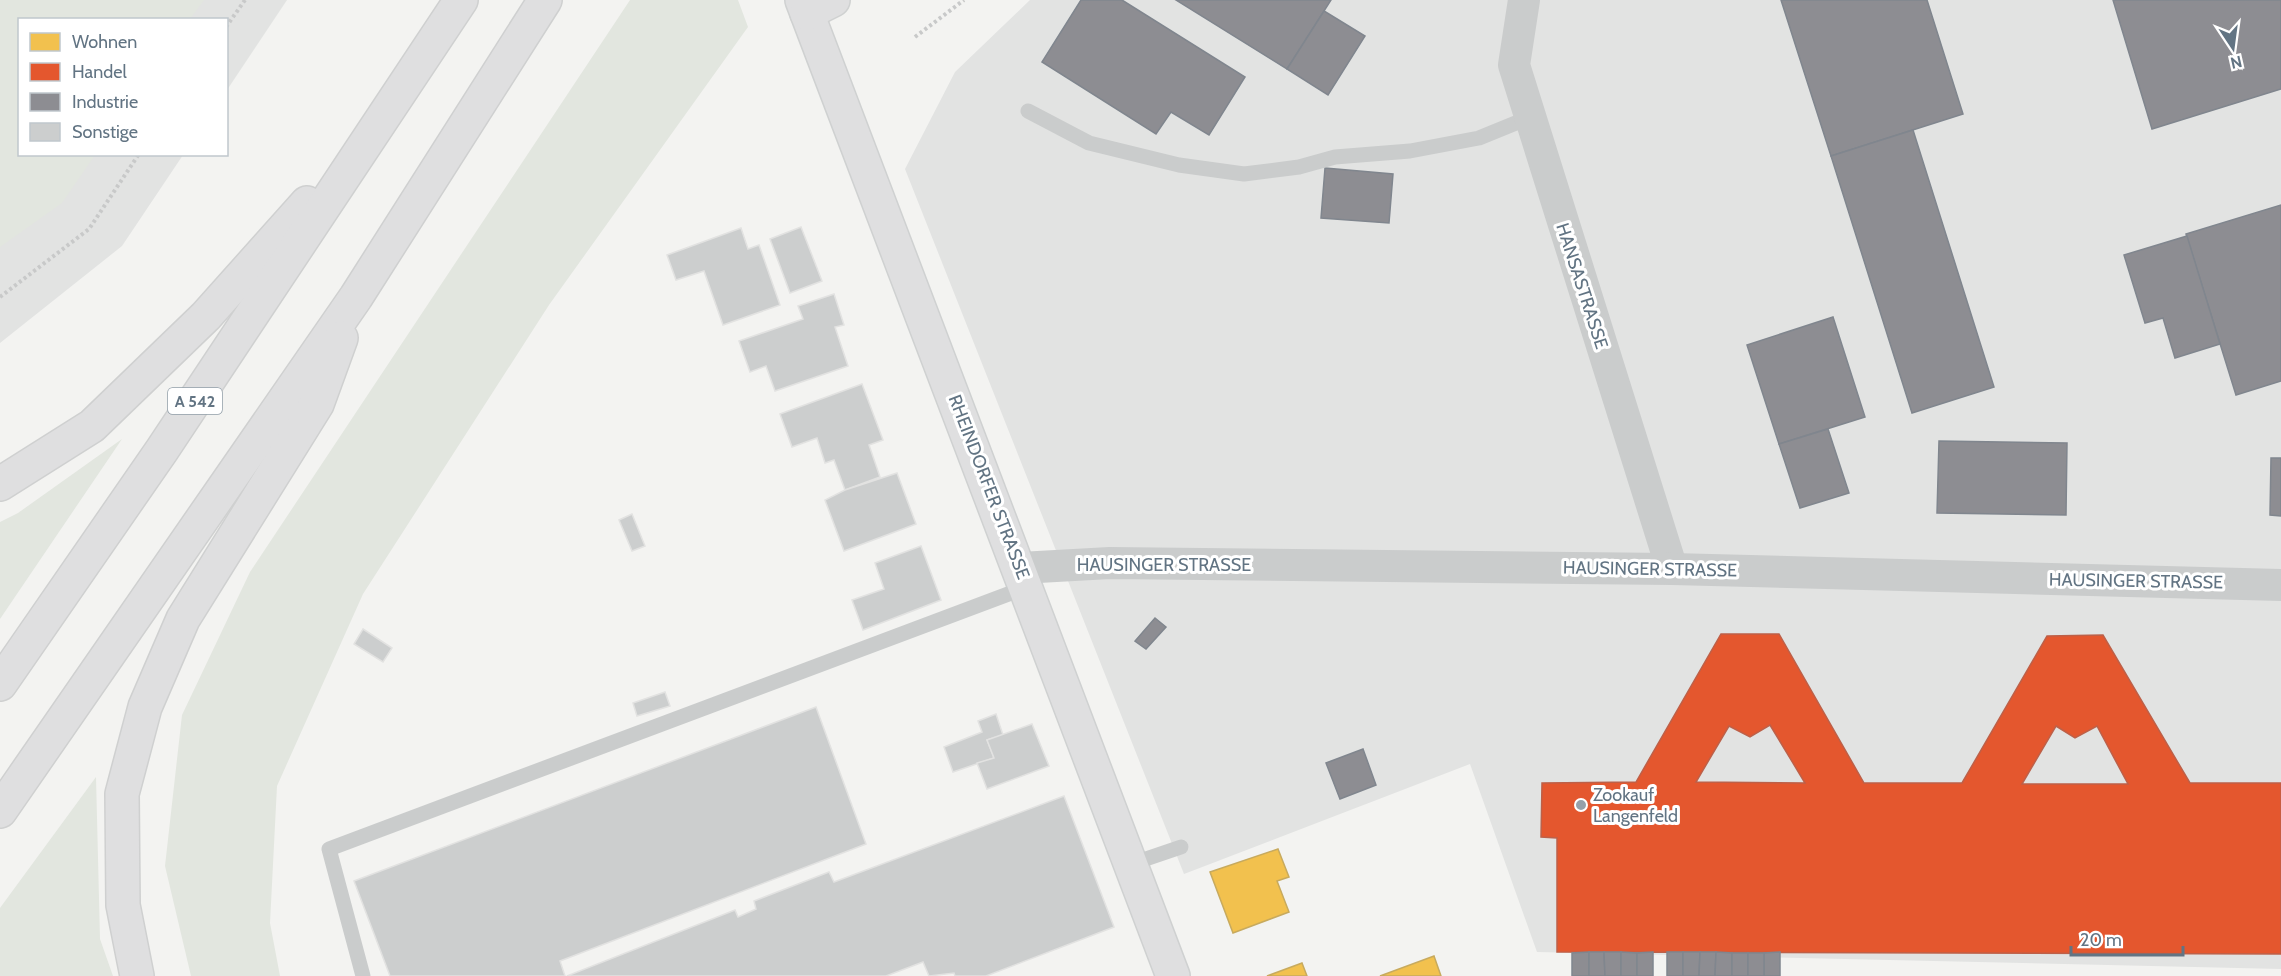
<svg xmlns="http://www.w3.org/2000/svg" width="2281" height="976" viewBox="0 0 2281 976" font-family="Cabin,sans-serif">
	<rect width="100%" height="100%" fill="#f3f3f1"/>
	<g fill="#e2e3e2">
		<path d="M0 0H287L227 90 226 20H20V154L183 155 122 246 0 343Z"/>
		<path d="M1030 0H2281V969L1537 952 1470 764 1184 874 905 169 955 72Z"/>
	</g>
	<g fill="#e2e6df">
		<path d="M0 0H204L190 19 20 20V154L95 155 62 203 0 247Z"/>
		<path d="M630 0H738L748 27 549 305 363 594 277 786 270 923 280 976H191L165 866 182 715 250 572Z"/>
		<path d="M122 439 0 619V522L18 513Z"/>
		<path d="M96 777 100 939 113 976H0V908Z"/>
	</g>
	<g fill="#f2c14e" stroke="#c7aa5e" stroke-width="1.5">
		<path d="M1278 849 1289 877 1277 881 1289 912 1233 933 1210 872Z"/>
		<path d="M1434 956 1441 976H1380Z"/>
		<path d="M1302 963 1307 976H1267Z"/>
	</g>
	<path fill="#e4572e" stroke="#bd6048" stroke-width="1.5" fill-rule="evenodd" d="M1721 634H1779L1864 783H1962L2047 636 2103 635 2190 783H2281V954L1557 952V838L1541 837 1542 783 1636 782ZM1770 725 1805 783 1696 782 1729 726 1750 737ZM2056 726 2075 738 2097 726 2128 784H2022Z"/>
	<g fill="#8d8d92" stroke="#80868e" stroke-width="1.5">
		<path d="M1081 0H1122L1245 77 1209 135 1171 112 1156 134 1042 62Z"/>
		<path d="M1176 0H1331L1287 69Z"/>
		<path d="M1781 0H1927L1963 114 1831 156Z"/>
		<path d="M2113 0H2281V89L2152 129Z"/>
		<path d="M1324 11 1365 36 1328 95 1287 69Z"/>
		<path d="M1913 130 1994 387 1912 413 1831 156Z"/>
		<path d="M1325 168 1393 174 1389 223 1321 218Z"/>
		<path d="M2281 205V381L2236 395 2186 234Z"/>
		<path d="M2187 236 2220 344 2175 358 2163 318 2145 323 2124 255Z"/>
		<path d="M1833 317 1865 417 1779 444 1747 345Z"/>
		<path d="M1828 429 1849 493 1800 508 1779 444Z"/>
		<path d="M1939 441 2067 443 2066 515 1937 513Z"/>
		<path d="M2271 458H2281V516L2270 515Z"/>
		<path d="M1155 618 1166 627 1146 649 1135 641Z"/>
		<path d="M1363 749 1376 785 1340 799 1326 763Z"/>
		<path d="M1589 952V976H1572V953Z"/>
		<path d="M1589 952H1604L1605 976H1589Z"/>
		<path d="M1604 952H1621V976H1605Z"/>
		<path d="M1621 952 1637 953V976H1621Z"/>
		<path d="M1653 952V976H1637V953Z"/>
		<rect x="1667" y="952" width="16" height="24"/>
		<path d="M1683 952H1700L1699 976H1683Z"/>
		<path d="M1700 952H1716L1715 976H1699Z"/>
		<path d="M1716 952 1732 953V976H1715Z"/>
		<path d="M1780 952V976H1764V953Z"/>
		<rect x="1732" y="953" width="16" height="23"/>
		<rect x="1748" y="953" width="16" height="23"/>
	</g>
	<g fill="#cccece" stroke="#e2e2e1" stroke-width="1.5">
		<path d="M801 227 822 281 790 293 770 239Z"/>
		<path d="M741 228 748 249 759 245 780 305 723 325 704 271 676 280 667 255Z"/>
		<path d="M834 294 844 325 835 327 848 366 775 391 766 366 750 372 739 341 803 319 798 306Z"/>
		<path d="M862 384 883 440 869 445 880 477 845 490 834 460 825 463 817 438 792 447 780 414Z"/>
		<path d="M897 473 916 524 844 551 825 500 845 490Z"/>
		<path d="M632 514 645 546 632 551 619 520Z"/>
		<path d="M921 546 941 600 863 630 852 600 884 589 875 563Z"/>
		<path d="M363 629 392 648 383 662 354 644Z"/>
		<path d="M665 692 670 706 637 716 633 703Z"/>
		<path d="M816 707 866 844 560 961 565 976H390L354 881Z"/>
		<path d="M996 714 1003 735 987 740 994 758 953 772 944 747 982 732 978 721Z"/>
		<path d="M1032 724 1049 766 987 789 977 763 994 758 987 740Z"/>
		<path d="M1064 796 1114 927 986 976H955L954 973 929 976 923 962 886 976H567L735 910 738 917 756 909 754 901 829 872 834 882Z"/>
	</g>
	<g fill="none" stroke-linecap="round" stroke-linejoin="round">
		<g stroke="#cfd1d1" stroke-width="36">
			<g id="secondary">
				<path d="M802 0 1173 976"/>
				<path d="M807 13 833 0"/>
			</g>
		</g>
		<g stroke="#cfd0d0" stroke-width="36">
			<g id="highway">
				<path d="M0 484 92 426 206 316 307 203"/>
				<path d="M0 684 162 450 461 0"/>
				<path d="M0 811 356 297 545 0"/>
				<path d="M137 976 123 905 122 794 145 707 183 619 317 404 341 338"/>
			</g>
		</g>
		<g stroke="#c8c9c9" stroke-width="4" stroke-dasharray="3 3" stroke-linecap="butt">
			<path d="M226 27 245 0"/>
			<path d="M915 37 964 0"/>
			<path d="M0 297 89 229 139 154"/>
		</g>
		<g stroke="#cacccc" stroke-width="15">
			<path d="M1028 111 1089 143 1179 165 1244 174 1299 167 1335 157 1410 151 1479 138 1528 118"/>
			<path d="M1131 864 1181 847"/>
			<path d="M363 976 329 849 1027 587"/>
		</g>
		<g stroke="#cacccc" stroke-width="32">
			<path d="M1524 0 1514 65 1672 569"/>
			<path d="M1020 568 1110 563 1672 569 2281 585"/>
		</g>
		<use href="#secondary" stroke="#dfdfe0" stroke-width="33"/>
		<use href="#highway" stroke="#dfdfe0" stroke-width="33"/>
	</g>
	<circle fill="#95a0aa" stroke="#fff" stroke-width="2" cx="1581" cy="805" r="6"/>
	<g text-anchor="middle" stroke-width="6" stroke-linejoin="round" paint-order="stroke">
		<rect fill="#fff" stroke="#919ea8" stroke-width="1.5" x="168" y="388" width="54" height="26" rx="4.5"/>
		<g font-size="16" font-weight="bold" fill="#627483">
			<text x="195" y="407">A 542</text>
		</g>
		<g font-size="18" fill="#627483" stroke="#fff">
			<text transform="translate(1582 286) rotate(72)" y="6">HANSASTRASSE</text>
			<text transform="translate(989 487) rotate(69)" y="6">RHEINDORFER STRASSE</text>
			<text x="1164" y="571">HAUSINGER STRASSE</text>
			<text transform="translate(1650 569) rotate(1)" y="6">HAUSINGER STRASSE</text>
			<text transform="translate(2136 581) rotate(1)" y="6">HAUSINGER STRASSE</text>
		</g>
		<g font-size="18" fill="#627483" stroke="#fff" text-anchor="start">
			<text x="1593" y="801">Zookauf<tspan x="1593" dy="21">Langenfeld</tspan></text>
		</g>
	</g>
	<rect x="18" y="18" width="210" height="138" fill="#ffffff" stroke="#c0c7cd" stroke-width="1.5"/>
	<rect x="30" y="33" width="30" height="18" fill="#f2c14e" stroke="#c0c7cd" stroke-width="1.5"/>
	<text x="72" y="48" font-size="18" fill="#627483">Wohnen</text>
	<rect x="30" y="63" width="30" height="18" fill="#e4572e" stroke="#c0c7cd" stroke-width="1.5"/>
	<text x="72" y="78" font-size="18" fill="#627483">Handel</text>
	<rect x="30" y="93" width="30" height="18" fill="#8d8d92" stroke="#c0c7cd" stroke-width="1.5"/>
	<text x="72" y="108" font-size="18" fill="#627483">Industrie</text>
	<rect x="30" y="123" width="30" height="18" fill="#cccece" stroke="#c0c7cd" stroke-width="1.5"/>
	<text x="72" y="138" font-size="18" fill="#627483">Sonstige</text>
	<g transform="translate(2233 48) rotate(167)" stroke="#ffffff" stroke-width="4.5" paint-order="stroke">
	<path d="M0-4.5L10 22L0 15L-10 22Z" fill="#627483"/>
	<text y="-9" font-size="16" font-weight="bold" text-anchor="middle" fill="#627483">N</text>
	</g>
	<path d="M2071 946v9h112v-9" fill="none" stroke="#627483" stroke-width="3"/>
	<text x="2080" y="946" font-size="18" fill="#627483" stroke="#ffffff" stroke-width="4.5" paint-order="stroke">20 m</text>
</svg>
